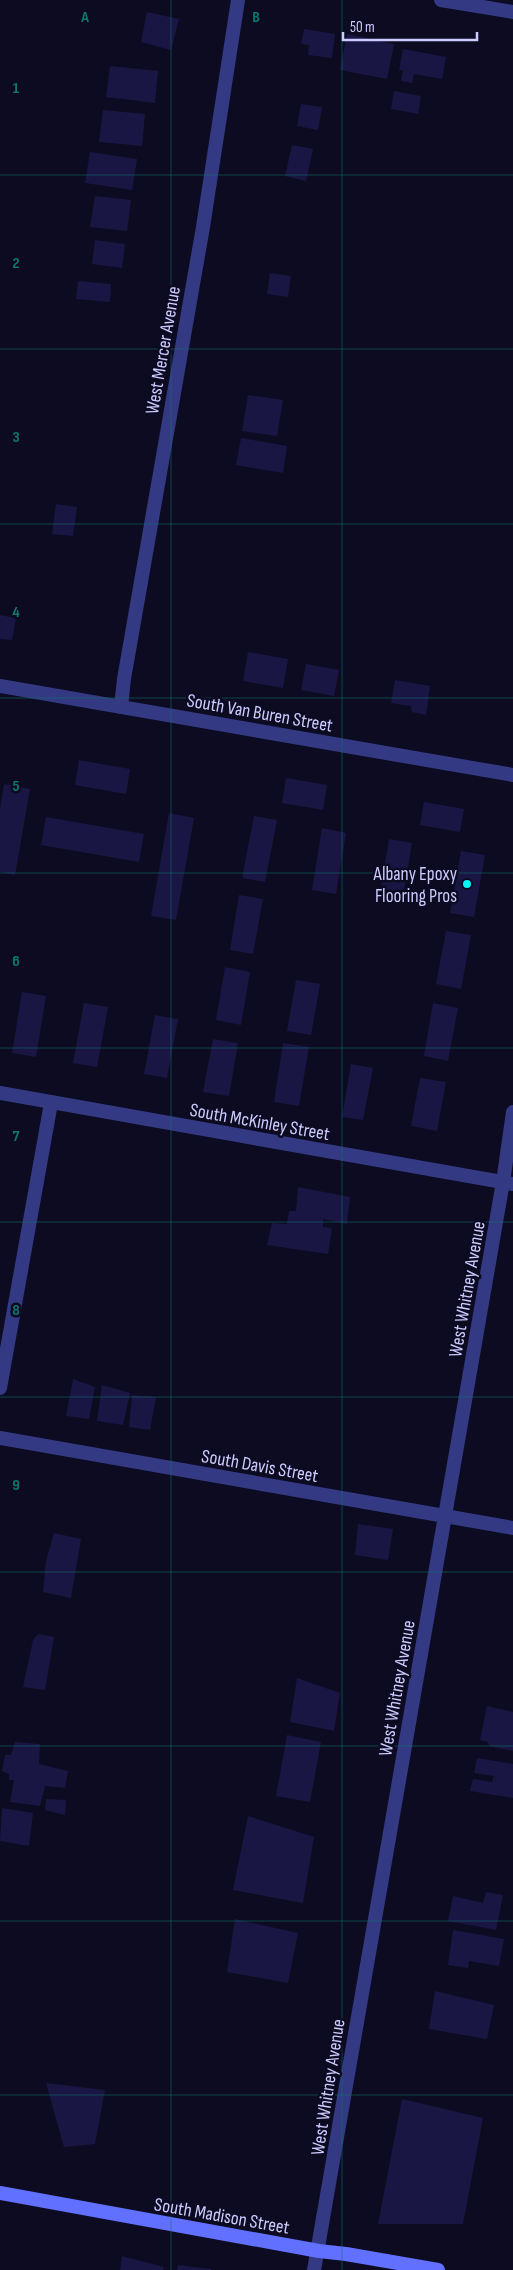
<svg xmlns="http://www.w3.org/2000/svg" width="513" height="2270" viewBox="0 0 513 2270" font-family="'Sofia Sans Condensed',sans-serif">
	<rect width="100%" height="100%" fill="#0d0b21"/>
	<g fill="#1a1643">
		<path d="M147 12 179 19 171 50 141 42Z"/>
		<path d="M304 29 335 34 332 58 308 55 309 45 301 44Z"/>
		<path d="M347 34 394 44 387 79 340 70Z"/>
		<path d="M403 49 446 57 442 79 414 74 412 83 401 81 403 70 399 71Z"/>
		<path d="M110 66 158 71 155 103 106 97Z"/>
		<path d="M394 91 421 96 418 114 391 109Z"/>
		<path d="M301 104 322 107 318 130 297 126Z"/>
		<path d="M103 110 145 114 142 146 99 142Z"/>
		<path d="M292 145 313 149 306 181 285 176Z"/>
		<path d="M90 152 137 159 132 190 85 183Z"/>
		<path d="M95 196 131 200 127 231 90 227Z"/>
		<path d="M95 240 125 244 122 268 92 264Z"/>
		<path d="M270 273 291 276 288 297 267 294Z"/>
		<path d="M78 281 111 284 110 302 76 299Z"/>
		<path d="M248 395 283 400 277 436 242 431Z"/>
		<path d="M241 438 287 446 283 473 236 465Z"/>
		<path d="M56 504 77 507 73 536 52 534Z"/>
		<path d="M0 615 16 618 12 640 0 639Z"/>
		<path d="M248 652 288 659 283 688 243 681Z"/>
		<path d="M306 664 339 670 334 696 301 690Z"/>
		<path d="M395 680 430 686 426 715 412 712 411 706 391 703Z"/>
		<path d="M79 760 130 769 126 794 75 785Z"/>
		<path d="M286 778 327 785 323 810 282 803Z"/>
		<path d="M4 784 30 789 15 875 0 872V809Z"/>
		<path d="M424 802 464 809 460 832 420 825Z"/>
		<path d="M169 813 194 818 176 920 151 916Z"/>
		<path d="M254 816 277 820 265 882 242 878Z"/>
		<path d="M46 817 144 834 139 862 41 845Z"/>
		<path d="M322 828 346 833 336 894 312 890Z"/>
		<path d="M389 839 412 843 402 903 379 900Z"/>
		<path d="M461 851 485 855 474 917 450 913Z"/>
		<path d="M239 895 263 899 253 954 230 950Z"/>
		<path d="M446 931 471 935 461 989 436 984Z"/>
		<path d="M225 967 250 972 241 1025 216 1020Z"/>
		<path d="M296 980 320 984 311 1035 287 1031Z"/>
		<path d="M22 992 46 996 36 1057 12 1053Z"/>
		<path d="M84 1003 108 1007 97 1067 73 1063Z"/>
		<path d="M433 1003 458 1008 448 1061 424 1056Z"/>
		<path d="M155 1015 178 1019 167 1078 144 1074Z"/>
		<path d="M213 1039 238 1043 229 1096 203 1092Z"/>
		<path d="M283 1043 309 1047 299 1106 274 1102Z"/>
		<path d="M351 1064 373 1068 363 1120 342 1117Z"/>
		<path d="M420 1078 446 1082 437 1131 411 1126Z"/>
		<path d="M298 1187 350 1197 347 1224 323 1219V1227L332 1228 328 1254 267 1245 272 1223 287 1224 289 1211H296Z"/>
		<path d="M73 1379 95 1387 89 1419 66 1416Z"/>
		<path d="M102 1385 130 1393 123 1425 97 1421Z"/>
		<path d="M132 1395 156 1397 150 1430 129 1427Z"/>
		<path d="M358 1524 393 1529 388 1560 355 1555Z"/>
		<path d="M54 1533 81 1539 71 1598 43 1592 46 1561Z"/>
		<path d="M38 1634 54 1637 45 1690 23 1687 33 1640Z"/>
		<path d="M297 1678 340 1693 334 1731 290 1722Z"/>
		<path d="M487 1706 513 1712V1751L489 1746 488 1742 480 1740Z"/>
		<path d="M287 1735 321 1742 310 1802 276 1796Z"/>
		<path d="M15 1742 40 1744 39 1764 68 1771 65 1788 45 1786 40 1806 10 1802 14 1780H9V1774L2 1771 5 1755H11Z"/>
		<path d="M477 1758 513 1764V1798L470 1791 473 1779 492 1782 494 1776 474 1773Z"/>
		<path d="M46 1799 66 1800 65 1815 45 1810Z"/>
		<path d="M2 1808 33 1813 29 1846 0 1841Z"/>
		<path d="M248 1816 314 1837 303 1903 233 1890Z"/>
		<path d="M486 1892 503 1895 496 1930 448 1921 453 1896 483 1903Z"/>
		<path d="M235 1919 298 1933 288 1983 227 1972Z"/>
		<path d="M453 1930 504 1939 499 1966 469 1961 468 1968 448 1965Z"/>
		<path d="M435 1991 494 2005 487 2039 429 2029Z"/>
		<path d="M46 2083 105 2090 95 2144 64 2147Z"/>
		<path d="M402 2099 483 2118 463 2224H378Z"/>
		<path d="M122 2256 164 2267 163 2270H120Z"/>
		<path d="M178 2265 211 2269V2270H177Z"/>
	</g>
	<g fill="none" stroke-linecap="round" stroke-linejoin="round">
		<g stroke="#333983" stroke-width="14">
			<path d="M441 0 513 12"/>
			<path d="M0 686 513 775"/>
			<path d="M121 707 124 679 203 227 238 0"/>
			<path d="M0 1093 513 1184"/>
			<path d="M0 1388 51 1103"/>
			<path d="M0 1438 513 1528"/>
			<path d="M314 2270 503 1182 513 1112"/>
		</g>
		<path stroke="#6270ff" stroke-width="14" d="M0 2193 319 2251 346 2254 438 2270"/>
	</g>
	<path fill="none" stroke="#0f766e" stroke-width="1" stroke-opacity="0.55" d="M171 0V2270M342 0V2270M0 175H513M0 349H513M0 524H513M0 698H513M0 873H513M0 1048H513M0 1222H513M0 1397H513M0 1572H513M0 1746H513M0 1921H513M0 2095H513"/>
	<circle fill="#00f6f4" stroke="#0d0b21" stroke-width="2" cx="467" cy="884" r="5"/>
	<g text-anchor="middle" stroke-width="5" stroke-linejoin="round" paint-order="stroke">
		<g font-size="19" fill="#cccbff" stroke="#0d0b21">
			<text transform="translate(162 350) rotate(-80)" y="7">West Mercer Avenue</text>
			<text transform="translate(260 712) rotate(10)" y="7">South Van Buren Street</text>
			<text transform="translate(260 1121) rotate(10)" y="7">South McKinley Street</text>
			<text transform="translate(466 1289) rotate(-80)" y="7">West Whitney Avenue</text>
			<text transform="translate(260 1465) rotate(10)" y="7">South Davis Street</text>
			<text transform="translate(396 1688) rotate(-80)" y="7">West Whitney Avenue</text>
			<text transform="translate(327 2087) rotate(-81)" y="7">West Whitney Avenue</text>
			<text transform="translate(222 2215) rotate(10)" y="7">South Madison Street</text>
		</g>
		<g font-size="19" fill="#cccbff" stroke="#0d0b21" text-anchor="end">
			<text x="457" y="880">Albany Epoxy<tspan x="457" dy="22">Flooring Pros</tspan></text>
		</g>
	</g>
	<g font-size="16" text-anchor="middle" font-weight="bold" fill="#0f766e" stroke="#0d0b21" stroke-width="5" stroke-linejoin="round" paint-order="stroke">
		<text x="85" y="22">A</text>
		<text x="256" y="22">B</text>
		<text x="16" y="93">1</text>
		<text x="16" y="268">2</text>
		<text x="16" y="442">3</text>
		<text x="16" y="617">4</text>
		<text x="16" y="791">5</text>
		<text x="16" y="966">6</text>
		<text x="16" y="1141">7</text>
		<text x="16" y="1315">8</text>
		<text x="16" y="1490">9</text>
	</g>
	<path d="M343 32v8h134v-8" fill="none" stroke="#cccbff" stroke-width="2.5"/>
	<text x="350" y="32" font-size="15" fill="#cccbff" stroke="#0d0b21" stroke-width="4" paint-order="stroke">50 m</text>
</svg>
